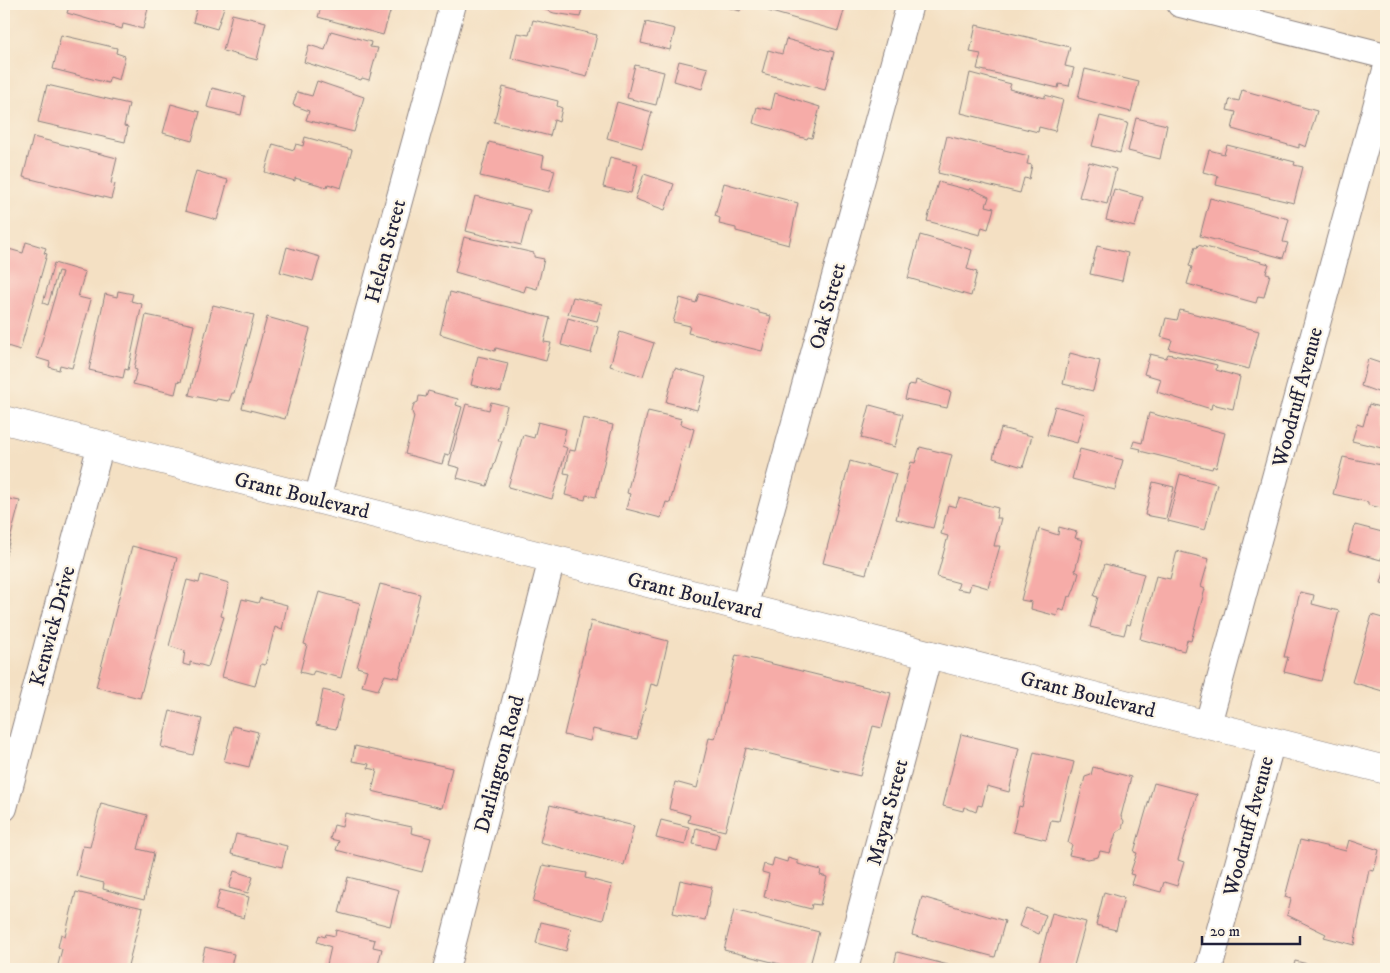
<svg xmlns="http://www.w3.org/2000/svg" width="1390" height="973" viewBox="0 0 1390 973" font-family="'IM FELL DW Pica',serif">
	<rect width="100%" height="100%" fill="#fcf5e5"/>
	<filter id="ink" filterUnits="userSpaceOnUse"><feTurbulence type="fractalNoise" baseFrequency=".02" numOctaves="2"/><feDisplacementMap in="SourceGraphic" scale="10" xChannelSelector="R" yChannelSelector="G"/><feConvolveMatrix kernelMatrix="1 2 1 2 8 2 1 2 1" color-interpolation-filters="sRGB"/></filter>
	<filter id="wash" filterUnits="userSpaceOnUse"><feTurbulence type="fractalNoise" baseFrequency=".0096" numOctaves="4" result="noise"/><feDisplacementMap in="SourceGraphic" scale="20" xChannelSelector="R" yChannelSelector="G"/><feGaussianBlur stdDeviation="1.12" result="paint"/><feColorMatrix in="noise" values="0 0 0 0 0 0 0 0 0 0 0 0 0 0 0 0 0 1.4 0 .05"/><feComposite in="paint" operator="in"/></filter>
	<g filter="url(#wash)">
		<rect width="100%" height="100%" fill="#f4e0c3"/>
		<g id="blocks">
			<g fill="#f6aca8">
				<path d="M70 4H149L143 29 123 24 122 29 67 13Z"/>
				<path d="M198 4H225L217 29 193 22Z"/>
				<path d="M322 4H397L395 11 391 9 383 35 318 17Z"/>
				<path d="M539 4H583L580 17 554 13 538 7Z"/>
				<path d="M717 4H742L740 11Z"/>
				<path d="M770 4H846L838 31 768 11Z"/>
				<path d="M232 14 266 22 257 60 223 51Z"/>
				<path d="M533 20 597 35 587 77 511 58 517 33 529 35Z"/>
				<path d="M646 22 675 29 670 50 641 43Z"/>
				<path d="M976 25 1070 47 1065 66 1074 68 1069 86 1059 84 1058 88 977 69 981 54 970 52Z"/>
				<path d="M331 31 371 42 370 47 378 48 369 80 362 78 361 80 304 62 309 45 325 50Z"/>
				<path d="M61 35 117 48 116 53 125 56 119 80 110 77 108 83 53 69Z"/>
				<path d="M786 39 834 52 825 90 762 73 768 50 782 54Z"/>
				<path d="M679 61 708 68 702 89 674 81Z"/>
				<path d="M635 65 664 72 656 105 627 98Z"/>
				<path d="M1085 69 1139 82 1131 112 1078 98Z"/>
				<path d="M970 73 1011 84 1009 89 1045 98V95L1063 100 1055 131 1039 127 1038 132 961 113Z"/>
				<path d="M317 81 364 97 354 132 306 120 309 111 293 105 297 92 312 96Z"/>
				<path d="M47 85 129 104 124 126 128 127 125 142 38 122Z"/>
				<path d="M503 87 558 101 557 106 562 108 559 122 554 120 550 136 494 122Z"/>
				<path d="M212 88 245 96 241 115 207 107Z"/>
				<path d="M1242 90 1317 111 1306 147 1299 144V148L1232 129 1236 112 1227 110 1230 99 1239 101Z"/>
				<path d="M775 93 820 107 812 138 808 137 807 139 753 123 757 107 771 110Z"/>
				<path d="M617 102 652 112 642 148 607 138Z"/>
				<path d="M171 104 200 112 192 141 163 133Z"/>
				<path d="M1100 116 1128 123 1120 153 1092 146Z"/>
				<path d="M1136 118 1167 125 1160 159 1128 151Z"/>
				<path d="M947 136 1029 156 1027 164 1032 165 1029 179 1024 178 1020 193 938 173Z"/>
				<path d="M33 137 117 158 111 183 115 184 111 199 23 177Z"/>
				<path d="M305 137 352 150 341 188 328 184 327 187 295 178V181L265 172 273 144 294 150 296 144 303 146Z"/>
				<path d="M489 142 544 156 542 167 555 170 549 192 480 176Z"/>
				<path d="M1227 145 1295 162 1294 165 1303 167 1294 203 1216 185 1218 176 1203 172 1209 150 1224 154Z"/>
				<path d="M610 157 638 164 631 193 603 187Z"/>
				<path d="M1089 162 1116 169 1107 204 1079 197Z"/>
				<path d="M196 171 228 180 217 220 185 211Z"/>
				<path d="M644 174 674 184 665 210 635 199Z"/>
				<path d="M938 182 969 190 970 188 989 197 986 206 994 208 988 229 982 227 980 235 927 221Z"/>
				<path d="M724 183 798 203 789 245 736 231V228L719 224 720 218 715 216Z"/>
				<path d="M1114 189 1143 197 1135 227 1106 220Z"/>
				<path d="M475 196 530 210 521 245 466 231Z"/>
				<path d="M1210 198 1289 219 1283 242 1288 243 1283 258 1200 236Z"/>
				<path d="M920 235 972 250 967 269 977 272 971 296 908 278Z"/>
				<path d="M464 237 534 253V257L544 259 537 289 526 286 524 292 455 272Z"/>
				<path d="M26 242 46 248 44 253 47 254 20 350 4 345V253L5 248 23 253Z"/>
				<path d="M1198 245 1269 264 1266 273 1270 274 1264 297 1258 296 1256 303 1187 284 1192 267 1189 266 1195 247 1197 248Z"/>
				<path d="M1097 246 1128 253 1122 281 1090 274Z"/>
				<path d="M287 247 320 257 313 281 280 272Z"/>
				<path d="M54 263 85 272 78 297 91 300 72 368 60 365 59 370 49 367 50 362 37 358 62 272 58 271 48 305 43 303Z"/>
				<path d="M118 291 133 294 131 301 142 304 128 370 125 369 123 378 89 370 105 294 117 297Z"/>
				<path d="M450 292 550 318 544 342 551 343 546 361 496 348 495 351 440 334Z"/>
				<path d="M699 294 759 311V313L771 316 762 351 688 333 690 326 673 322 680 298 696 303Z"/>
				<path d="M573 297 602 304 597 321 568 314Z"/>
				<path d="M213 305 254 315 234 393H232L229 401 217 399 216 401 189 395Z"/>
				<path d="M1180 310 1259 331 1249 369 1169 349 1172 340 1161 337 1166 318 1177 320Z"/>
				<path d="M146 315 194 325 181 382 178 381 175 394 133 384 137 370 134 369Z"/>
				<path d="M267 317 310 329 285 419 242 408Z"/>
				<path d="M568 318 598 327 591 353 561 345Z"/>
				<path d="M620 332 654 343 643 376 610 366Z"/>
				<path d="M1070 353 1100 361 1093 391 1063 384Z"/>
				<path d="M1383 353 1386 354V395L1361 386 1368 359 1380 363Z"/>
				<path d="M1150 354 1166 358 1168 354 1193 359 1217 365 1216 370 1240 377 1233 409 1212 404 1211 409 1157 392 1161 379 1144 374Z"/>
				<path d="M478 356 508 363 501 392 471 385Z"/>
				<path d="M675 368 706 377 697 410 666 402Z"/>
				<path d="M916 380 951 392 947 408 905 399 909 384 915 385Z"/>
				<path d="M428 391 458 399 456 405 462 407 449 455 445 454 442 464 405 454 414 417 412 412 414 404 418 402 419 396 426 397Z"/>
				<path d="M491 402 507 406 498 441H502L487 486 457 478 460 468 449 465 466 404 489 410Z"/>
				<path d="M1369 404 1386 409V449L1352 441 1357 424 1363 426Z"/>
				<path d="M870 405 903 414 895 447 861 438Z"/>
				<path d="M1055 406 1085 414 1077 443 1047 435Z"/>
				<path d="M648 411 682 419 681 424 694 429 689 448 685 447 670 503 666 502 661 518 626 509 630 494 627 493Z"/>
				<path d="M1149 413 1225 433 1216 468 1213 466 1212 469 1140 451 1141 449 1132 447 1134 441 1142 443Z"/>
				<path d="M583 418 613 425 596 497 586 495 585 500 565 495 570 474 564 473 569 450 575 451Z"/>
				<path d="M538 422 566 429 562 446 567 448 552 499 508 487 523 435 534 438Z"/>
				<path d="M1001 428 1032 436 1023 467 993 458Z"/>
				<path d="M920 447 952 455 933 528 896 519 911 462 915 463Z"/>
				<path d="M1080 449 1123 460 1115 490 1072 479Z"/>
				<path d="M1343 457 1386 466V509L1368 505V502L1333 494Z"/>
				<path d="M850 461 896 474 866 574 823 563Z"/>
				<path d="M1180 474 1217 484 1205 530 1168 521Z"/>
				<path d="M1153 482 1174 487 1166 519 1145 515Z"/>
				<path d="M4 498 20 501 4 562Z"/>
				<path d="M959 498 998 508 996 518H1001L994 546H1000L988 588 971 583 969 591 957 589 959 583 937 577 948 536 941 534 948 505 956 507Z"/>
				<path d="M1355 525 1386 533 1381 560 1348 551Z"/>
				<path d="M1059 527 1077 532 1075 538 1083 540 1075 571 1079 573 1075 587 1071 597 1068 596 1064 611 1059 609 1057 616 1031 609 1032 602 1021 600 1039 529 1058 535Z"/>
				<path d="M132 546 177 558 140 698 96 687Z"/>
				<path d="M1177 551 1209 559 1201 587 1205 589 1191 641 1187 640 1184 651 1140 639 1156 576 1170 579Z"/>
				<path d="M1105 564 1144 574 1130 625 1127 624 1124 635 1090 627 1098 597 1094 596Z"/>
				<path d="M1386 566V584L1381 583Z"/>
				<path d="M201 575 229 583 221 616 224 617 208 667 190 662V666L183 664 185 651 169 646 187 580 199 583Z"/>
				<path d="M380 584 420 594 399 678 385 675 378 690 362 686 367 670 357 667Z"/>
				<path d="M319 592 360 603 341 678 314 671 312 675 300 672 307 645 304 644Z"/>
				<path d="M1300 592 1314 595 1312 604 1339 611 1321 681 1284 672 1288 657H1284Z"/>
				<path d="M260 598 287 605 282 630 275 627 265 665 261 664 255 686 222 677 242 599 258 603Z"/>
				<path d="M1372 615 1386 619V692L1352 682Z"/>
				<path d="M591 621 668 641 658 686 651 684 637 739 593 729 590 741 564 735Z"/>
				<path d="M736 655 891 693 882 728 873 726 860 776 746 748 725 831 688 822 690 815 669 809 675 782 697 788 709 738 715 739Z"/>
				<path d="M323 690 344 695 336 729 316 725Z"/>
				<path d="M170 711 202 719 193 755 161 747Z"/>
				<path d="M233 726 258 732 249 767 224 761Z"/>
				<path d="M961 734 1019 748 1009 792 987 786 982 806 978 805 976 812 964 807 963 811 943 806Z"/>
				<path d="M355 746 452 768 442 808 372 791 377 770 368 768 369 764 352 761Z"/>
				<path d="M1034 752 1074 762 1059 821 1051 820 1046 840 1013 832 1019 806 1022 807Z"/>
				<path d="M1093 767 1131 777 1121 816 1124 821 1122 829 1116 833 1110 853 1100 851 1098 857 1088 859 1069 855 1072 845 1068 843 1085 777 1091 775Z"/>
				<path d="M1154 783 1197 794 1178 860 1184 862 1177 886 1164 882 1161 892 1131 884 1134 875 1130 874 1137 853 1134 852Z"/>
				<path d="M101 803 147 815 138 849 154 853 144 900 103 889 104 883 76 876 83 846 90 847Z"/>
				<path d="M550 805 634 826 624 865 540 842Z"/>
				<path d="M345 813 412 827 411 833 431 838 422 872 336 850 339 841 330 839 334 825 342 827Z"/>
				<path d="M661 820 689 827 685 845 656 838Z"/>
				<path d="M696 828 719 834 715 849 693 844Z"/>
				<path d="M236 834 287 846 282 867 231 854Z"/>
				<path d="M1300 840 1346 851 1349 840 1379 850 1374 871 1369 870 1354 945 1324 937 1326 934 1287 915 1291 899 1285 897Z"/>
				<path d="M774 858 787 862 788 858 798 861V864L821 870 820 875 827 877 820 905 812 904 811 909 764 897 769 874 762 872 764 864 772 866Z"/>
				<path d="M543 865 586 873 585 878 612 885 603 920 533 902Z"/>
				<path d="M234 871 253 877 248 893 229 888Z"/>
				<path d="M348 877 399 890 390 926 339 913Z"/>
				<path d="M680 880 712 887 705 920 673 913Z"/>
				<path d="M220 890 249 897 244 918 215 910Z"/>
				<path d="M76 892 143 908 127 969H57L62 949 58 947 61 934 65 936Z"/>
				<path d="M1104 892 1124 898 1116 930 1096 925Z"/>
				<path d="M922 897 1005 921 995 957 912 935Z"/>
				<path d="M1026 908 1046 915 1039 934 1019 926Z"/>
				<path d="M734 910 819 932 809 969H800L724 950Z"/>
				<path d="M1052 913 1086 922 1073 969 1038 967Z"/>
				<path d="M541 922 571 929 566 951 536 943Z"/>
				<path d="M336 930 375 940 373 947 382 949 377 969H326L331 947 317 942 319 935 325 937 326 934 335 936Z"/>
				<path d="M205 947 234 954 230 969 200 968Z"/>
				<path d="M897 952 964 969H893Z"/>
				<path d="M1295 961 1316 966 1315 969H1293Z"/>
			</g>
		</g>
	</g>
	<g filter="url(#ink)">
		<use href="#blocks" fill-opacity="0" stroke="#8b817f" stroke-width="1"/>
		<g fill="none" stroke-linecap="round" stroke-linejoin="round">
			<g stroke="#8b817f" stroke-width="28">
				<g id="minor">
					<path d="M1180 4 1386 56"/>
					<path d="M317 499 453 4"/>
					<path d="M744 608 910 4"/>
					<path d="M1208 724 1386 70"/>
					<path d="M4 808 101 444"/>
					<path d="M446 969 552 559"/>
					<path d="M845 969 929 654"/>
					<path d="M1209 969 1272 741"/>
				</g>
			</g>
			<g stroke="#8b817f" stroke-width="29">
				<path id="tertiary" d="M4 420 1386 770"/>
			</g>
			<use href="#minor" stroke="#fff" stroke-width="26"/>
			<use href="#tertiary" stroke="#fff" stroke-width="28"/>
		</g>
	</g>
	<g text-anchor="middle" stroke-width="4.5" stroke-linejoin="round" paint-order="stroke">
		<g font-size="21" fill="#22223b" stroke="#fcf5e5">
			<text transform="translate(385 251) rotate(-75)" y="7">Helen Street</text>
			<text transform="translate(827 306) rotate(-75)" y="7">Oak Street</text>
			<text transform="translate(1297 397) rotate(-75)" y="7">Woodruff Avenue</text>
			<text transform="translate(302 495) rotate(14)" y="7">Grant Boulevard</text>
			<text transform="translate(695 595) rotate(14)" y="7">Grant Boulevard</text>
			<text transform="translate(52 626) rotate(-75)" y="7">Kenwick Drive</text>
			<text transform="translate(1088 694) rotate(14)" y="7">Grant Boulevard</text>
			<text transform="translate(499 764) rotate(-75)" y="7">Darlington Road</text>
			<text transform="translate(887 812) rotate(-75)" y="7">Mayar Street</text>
			<text transform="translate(1248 826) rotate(-75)" y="7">Woodruff Avenue</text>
		</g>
	</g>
	<rect width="1390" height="973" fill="none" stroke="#fcf5e5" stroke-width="20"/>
	<path d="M1202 936v8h98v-8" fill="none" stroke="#22223b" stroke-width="2.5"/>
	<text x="1210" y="936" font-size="15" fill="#22223b" stroke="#fcf5e5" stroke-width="4" paint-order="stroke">20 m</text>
</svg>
